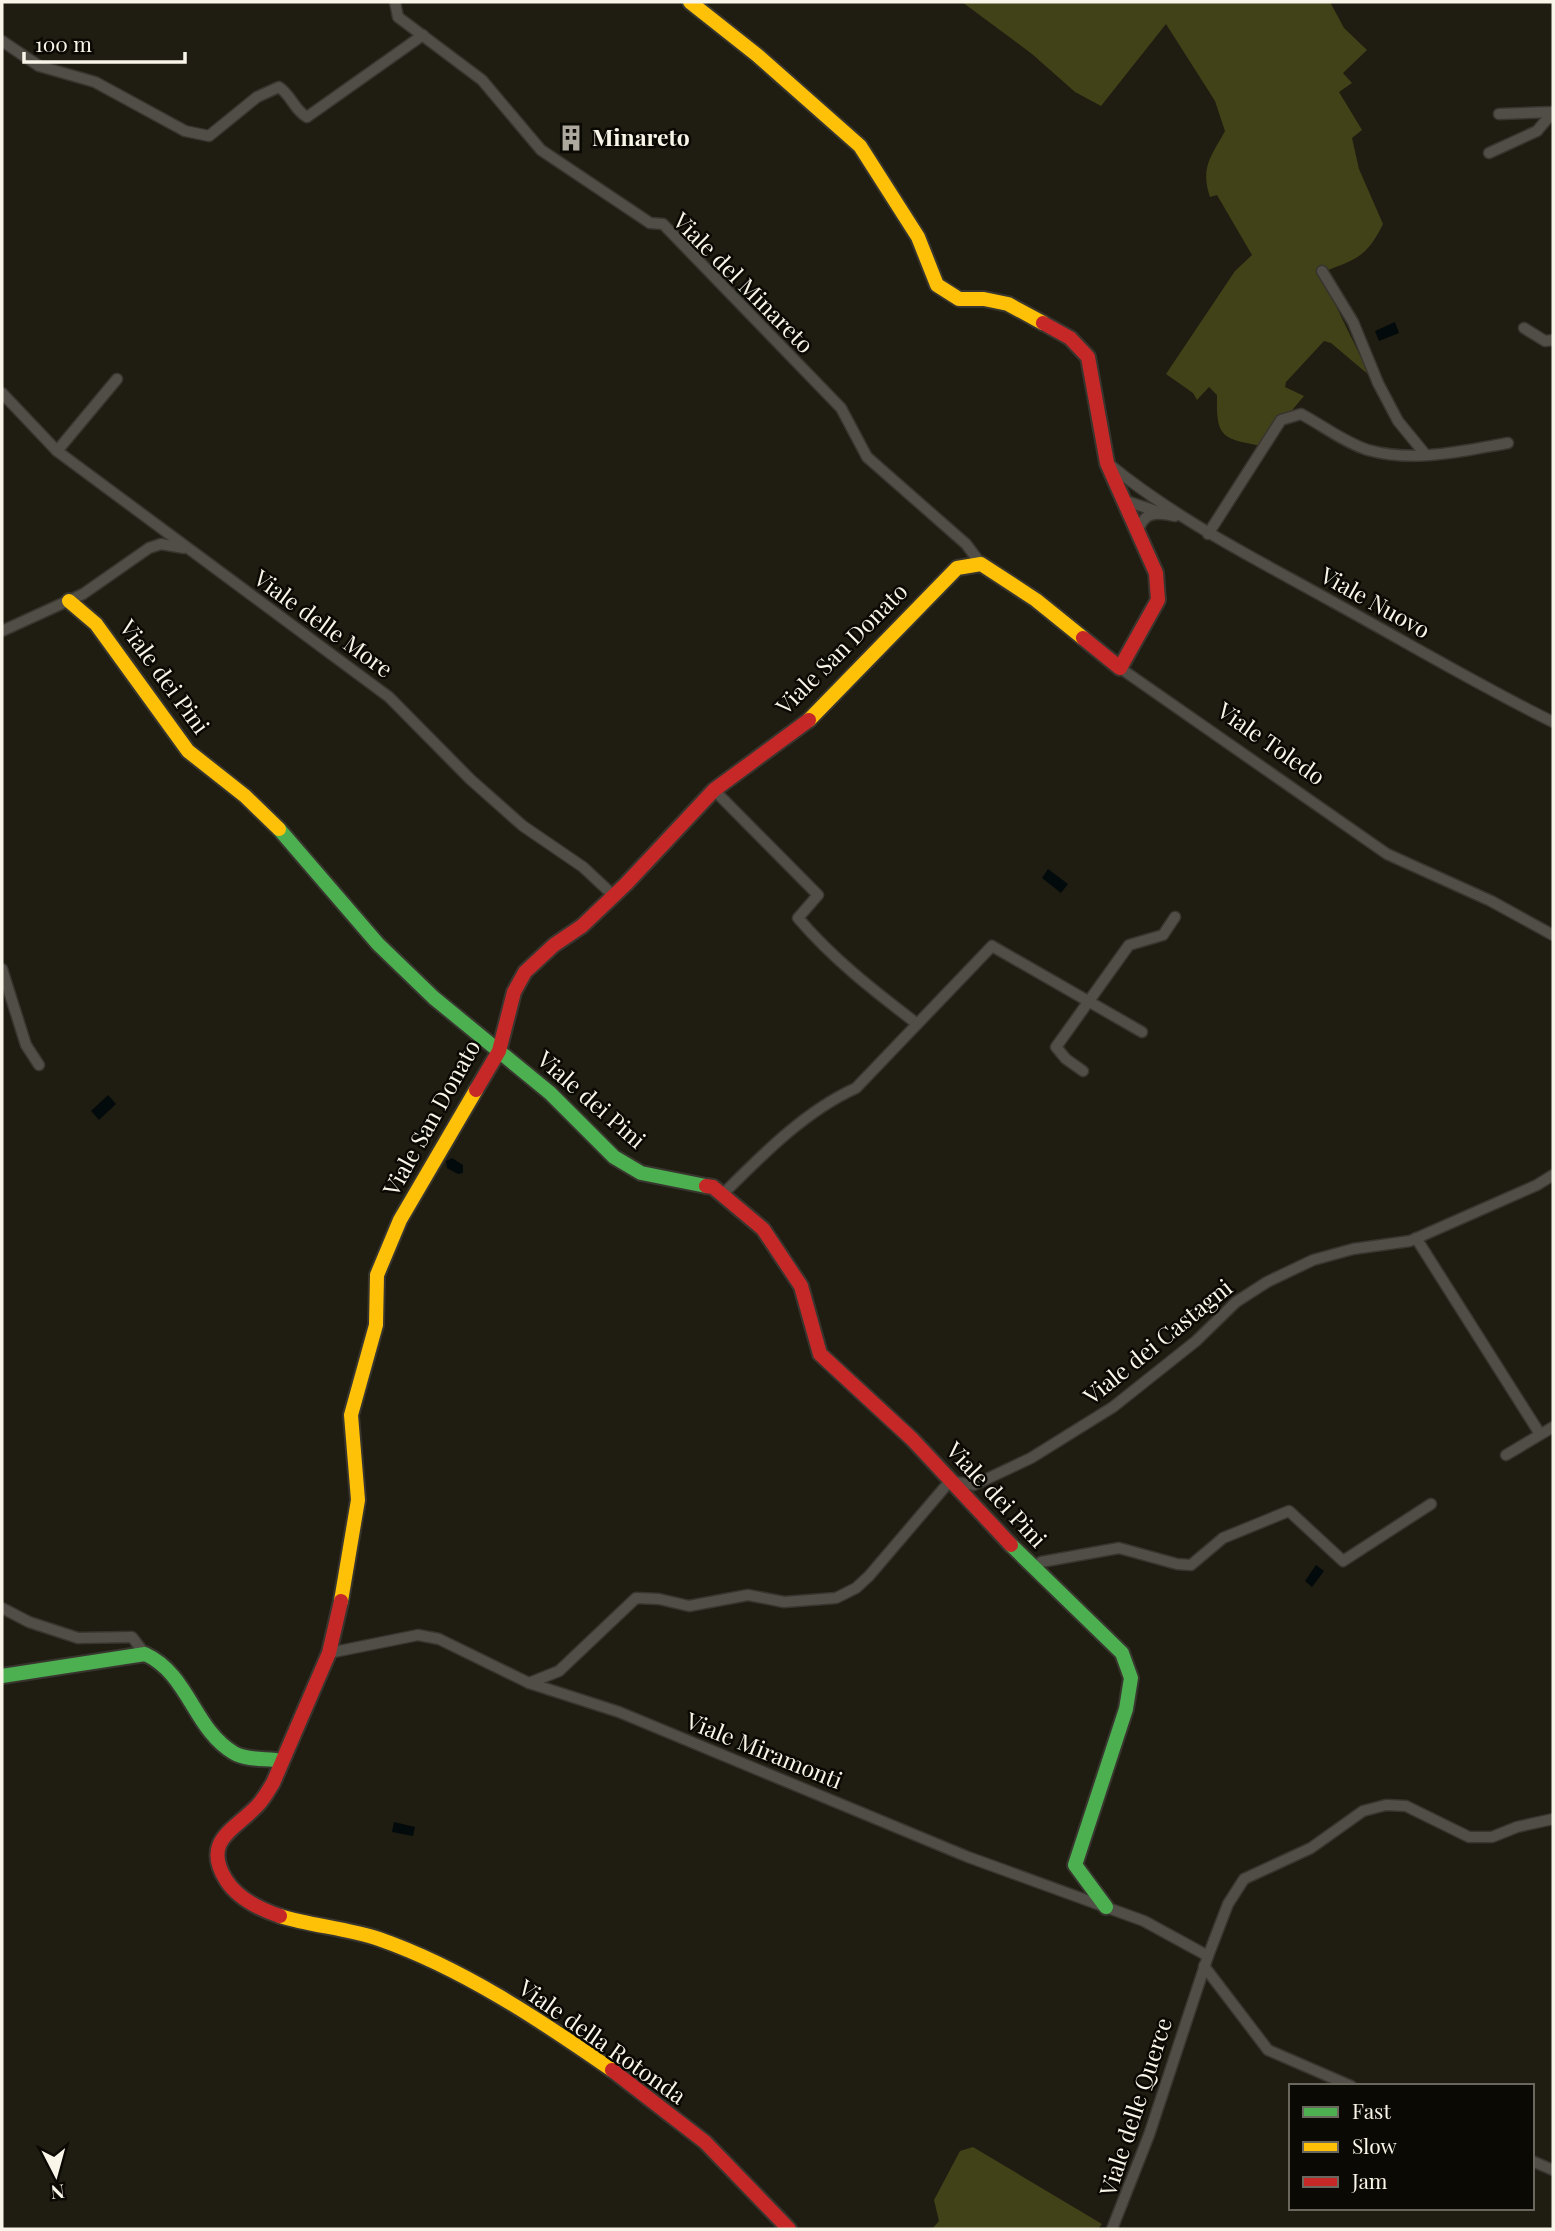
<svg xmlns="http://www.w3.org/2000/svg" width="1555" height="2231" viewBox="0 0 1555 2231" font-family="'Playfair Display',serif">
	<rect width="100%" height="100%" fill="#1f1c12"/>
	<g fill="#414217">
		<path d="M962 2H1330L1344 28 1367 50 1343 73 1352 83 1339 92 1362 130 1352 138 1359 169 1383 224C1366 259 1354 260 1320 273L1370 376 1331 343 1324 341 1286 382 1285 387 1304 396 1262 446C1221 439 1216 437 1217 395L1209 387 1197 400 1193 393 1166 374 1235 271 1252 255 1217 195 1210 197C1200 167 1211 157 1225 131L1215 101 1166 24 1101 106 1075 92 1032 54Z"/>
		<path d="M973 2147 1102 2224 1098 2229H932L939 2221 934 2200 960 2151Z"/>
	</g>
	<g fill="#030a0b">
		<path d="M1395 322 1399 333 1379 341 1375 331Z"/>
		<path d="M1048 869 1068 884 1061 893 1042 878Z"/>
		<path d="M108 1095 116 1104 99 1120 91 1111Z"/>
		<path d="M452 1158 463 1165V1173L458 1174 447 1168 446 1161Z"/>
		<path d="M1316 1565 1324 1571 1312 1587 1305 1581Z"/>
		<path d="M394 1822 415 1827 413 1836 392 1832Z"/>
	</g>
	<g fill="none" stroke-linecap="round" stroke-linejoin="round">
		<g stroke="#38352f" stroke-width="13">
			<g id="street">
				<path d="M395 2 398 17 482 80 541 150 650 223 663 224 841 408 867 457 966 544 981 564"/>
				<path d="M2 41 39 66 95 82 185 131 209 136 257 97 279 87C292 96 294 110 307 117L423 35"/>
				<path d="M1499 114 1553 112"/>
				<path d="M1489 153 1537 131 1553 112"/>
				<path d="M1322 271 1353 322 1378 383 1398 421 1425 454"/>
				<path d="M1524 328 1545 341 1553 340"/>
				<path d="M2 393 57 451 389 697 470 779 523 826 583 867 614 896"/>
				<path d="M57 451 117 379"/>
				<path d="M1110 465C1179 521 1256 559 1333 602 1406 642 1478 685 1553 722"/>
				<path d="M1123 500 1159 512"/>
				<path d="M1138 531C1144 511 1157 512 1175 516"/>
				<path d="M1208 534 1281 420 1301 414C1322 425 1345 443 1368 450 1414 463 1463 451 1508 443"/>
				<path d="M2 631 83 594 149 548 161 544 184 548"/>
				<path d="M1120 668 1387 854 1491 901 1553 935"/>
				<path d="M714 790 818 895 798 918C833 959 873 990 916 1023"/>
				<path d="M2 969 26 1045 39 1065"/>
				<path d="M1083 1071 1066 1059 1056 1047 1129 945 1163 935 1175 917"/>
				<path d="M722 1195C762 1155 805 1111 856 1088L992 946 1142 1032"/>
				<path d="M1416 1238 1540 1434"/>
				<path d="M1506 1455 1553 1427"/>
				<path d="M1036 1570 1041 1562 1119 1548 1177 1564 1191 1565 1223 1538 1289 1511 1343 1561 1431 1504"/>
				<path d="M2 1608 29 1622 78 1638 132 1637 145 1654"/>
				<path d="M329 1653 418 1635 439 1639 529 1683 619 1712 968 1857 1144 1921 1208 1956"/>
				<path d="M529 1683 559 1671 636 1598 659 1599 689 1606 748 1595 784 1602 836 1598 856 1588 869 1576 950 1481 974 1485 1031 1458 1113 1407 1196 1341 1236 1302 1267 1282 1313 1260 1353 1249 1410 1241 1537 1185 1553 1175"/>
				<path d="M1204 1966 1268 2050 1351 2086"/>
				<path d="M1532 2161 1553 2170"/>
				<path d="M1112 2229 1149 2135 1208 1956 1228 1904 1244 1879 1311 1848 1363 1811 1386 1805 1406 1806 1469 1837H1492L1517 1827 1553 1819"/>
			</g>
		</g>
		<g stroke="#38352f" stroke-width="18">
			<g id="fast">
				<path d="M279 829 378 944 434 998 550 1093 614 1157 641 1173 706 1186"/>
				<path d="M1011 1545 1122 1653 1131 1678 1126 1709 1075 1865 1106 1907"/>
				<path d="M2 1676 145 1654C189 1674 194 1730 234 1753 248 1761 267 1758 282 1761"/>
			</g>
		</g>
		<g stroke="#38352f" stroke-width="18">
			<g id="slow">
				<path d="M690 2 757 55 860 146 918 237 937 285 959 299H984L1008 304 1043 323"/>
				<path d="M69 601 96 624 188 751 245 796 279 829"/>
				<path d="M809 720 957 568 981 564 1036 600 1083 638"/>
				<path d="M341 1601 358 1500 351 1415 376 1325 377 1275 400 1220 476 1090"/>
				<path d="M280 1916C312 1926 346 1928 379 1939 462 1968 540 2020 612 2070"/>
			</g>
		</g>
		<g stroke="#38352f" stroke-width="18">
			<g id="jam">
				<path d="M1043 323 1070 338 1088 357 1107 463 1156 573 1158 600 1120 668 1083 638"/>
				<path d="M476 1090 499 1051 514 992 525 972 554 945 582 926 626 884 714 790 809 720"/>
				<path d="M706 1186 713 1187 763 1229 801 1286 820 1354 912 1439 1011 1545"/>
				<path d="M280 1916C259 1909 238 1899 226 1880 202 1841 233 1831 257 1806 264 1799 268 1791 273 1783L329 1653 341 1601"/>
				<path d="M612 2070 705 2142 789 2229"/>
			</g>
		</g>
		<use href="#street" stroke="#504e46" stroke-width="10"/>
		<use href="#fast" stroke="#4caf50" stroke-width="14"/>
		<use href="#slow" stroke="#ffc107" stroke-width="14"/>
		<use href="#jam" stroke="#c62828" stroke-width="14"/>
	</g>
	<defs>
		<g id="building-bare" transform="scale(2.1)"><path d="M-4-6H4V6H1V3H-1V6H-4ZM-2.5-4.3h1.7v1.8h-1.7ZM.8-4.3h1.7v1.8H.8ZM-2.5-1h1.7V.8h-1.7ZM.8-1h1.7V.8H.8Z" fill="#ada99e" stroke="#0b0903" stroke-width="2.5" paint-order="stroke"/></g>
	</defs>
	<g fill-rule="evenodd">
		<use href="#building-bare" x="571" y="138"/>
	</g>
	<g text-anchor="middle" stroke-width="5" stroke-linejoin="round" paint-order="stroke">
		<g font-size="23" font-weight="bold" fill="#f9f5e9" stroke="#0b0903" text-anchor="start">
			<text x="592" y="146">Minareto</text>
		</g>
		<g font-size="23" fill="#f9f5e9" stroke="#0b0903">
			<text transform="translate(743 283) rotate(45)" y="8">Viale del Minareto</text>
			<text transform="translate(1375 603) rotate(29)" y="8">Viale Nuovo</text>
			<text transform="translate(323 624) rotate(36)" y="8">Viale delle More</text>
			<text transform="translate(842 649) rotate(-45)" y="8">Viale San Donato</text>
			<text transform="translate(164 677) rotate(54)" y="8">Viale dei Pini</text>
			<text transform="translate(1271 744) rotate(35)" y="8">Viale Toledo</text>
			<text transform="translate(591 1100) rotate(41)" y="8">Viale dei Pini</text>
			<text transform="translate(432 1118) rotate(-61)" y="8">Viale San Donato</text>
			<text transform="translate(1158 1342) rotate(-39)" y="8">Viale dei Castagni</text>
			<text transform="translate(996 1495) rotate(47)" y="8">Viale dei Pini</text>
			<text transform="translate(764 1751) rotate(22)" y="8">Viale Miramonti</text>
			<text transform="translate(602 2042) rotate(35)" y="8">Viale della Rotonda</text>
			<text transform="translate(1136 2107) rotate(-72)" y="8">Viale delle Querce</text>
		</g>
	</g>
	<rect width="1555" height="2231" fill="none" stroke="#f9f5e9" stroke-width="7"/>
	<rect x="1289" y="2084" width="245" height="126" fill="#0b0903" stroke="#6a675f" stroke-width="2"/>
	<rect x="1303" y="2107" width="35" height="10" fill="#4caf50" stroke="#6a675f" stroke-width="2"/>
	<text x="1352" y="2119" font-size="21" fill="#f9f5e9">Fast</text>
	<rect x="1303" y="2142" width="35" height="10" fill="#ffc107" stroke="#6a675f" stroke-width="2"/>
	<text x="1352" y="2154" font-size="21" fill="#f9f5e9">Slow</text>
	<rect x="1303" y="2177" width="35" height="10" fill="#c62828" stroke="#6a675f" stroke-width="2"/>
	<text x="1352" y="2189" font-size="21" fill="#f9f5e9">Jam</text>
	<g transform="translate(56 2175) rotate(174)" stroke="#0b0903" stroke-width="5" paint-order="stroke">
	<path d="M0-5L12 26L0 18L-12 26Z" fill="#f9f5e9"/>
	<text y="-10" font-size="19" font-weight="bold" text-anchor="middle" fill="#f9f5e9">N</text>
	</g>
	<path d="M24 52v10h161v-10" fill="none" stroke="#f9f5e9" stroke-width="3.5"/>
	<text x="35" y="52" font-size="21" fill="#f9f5e9" stroke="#0b0903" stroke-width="5" paint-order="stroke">100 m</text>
</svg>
